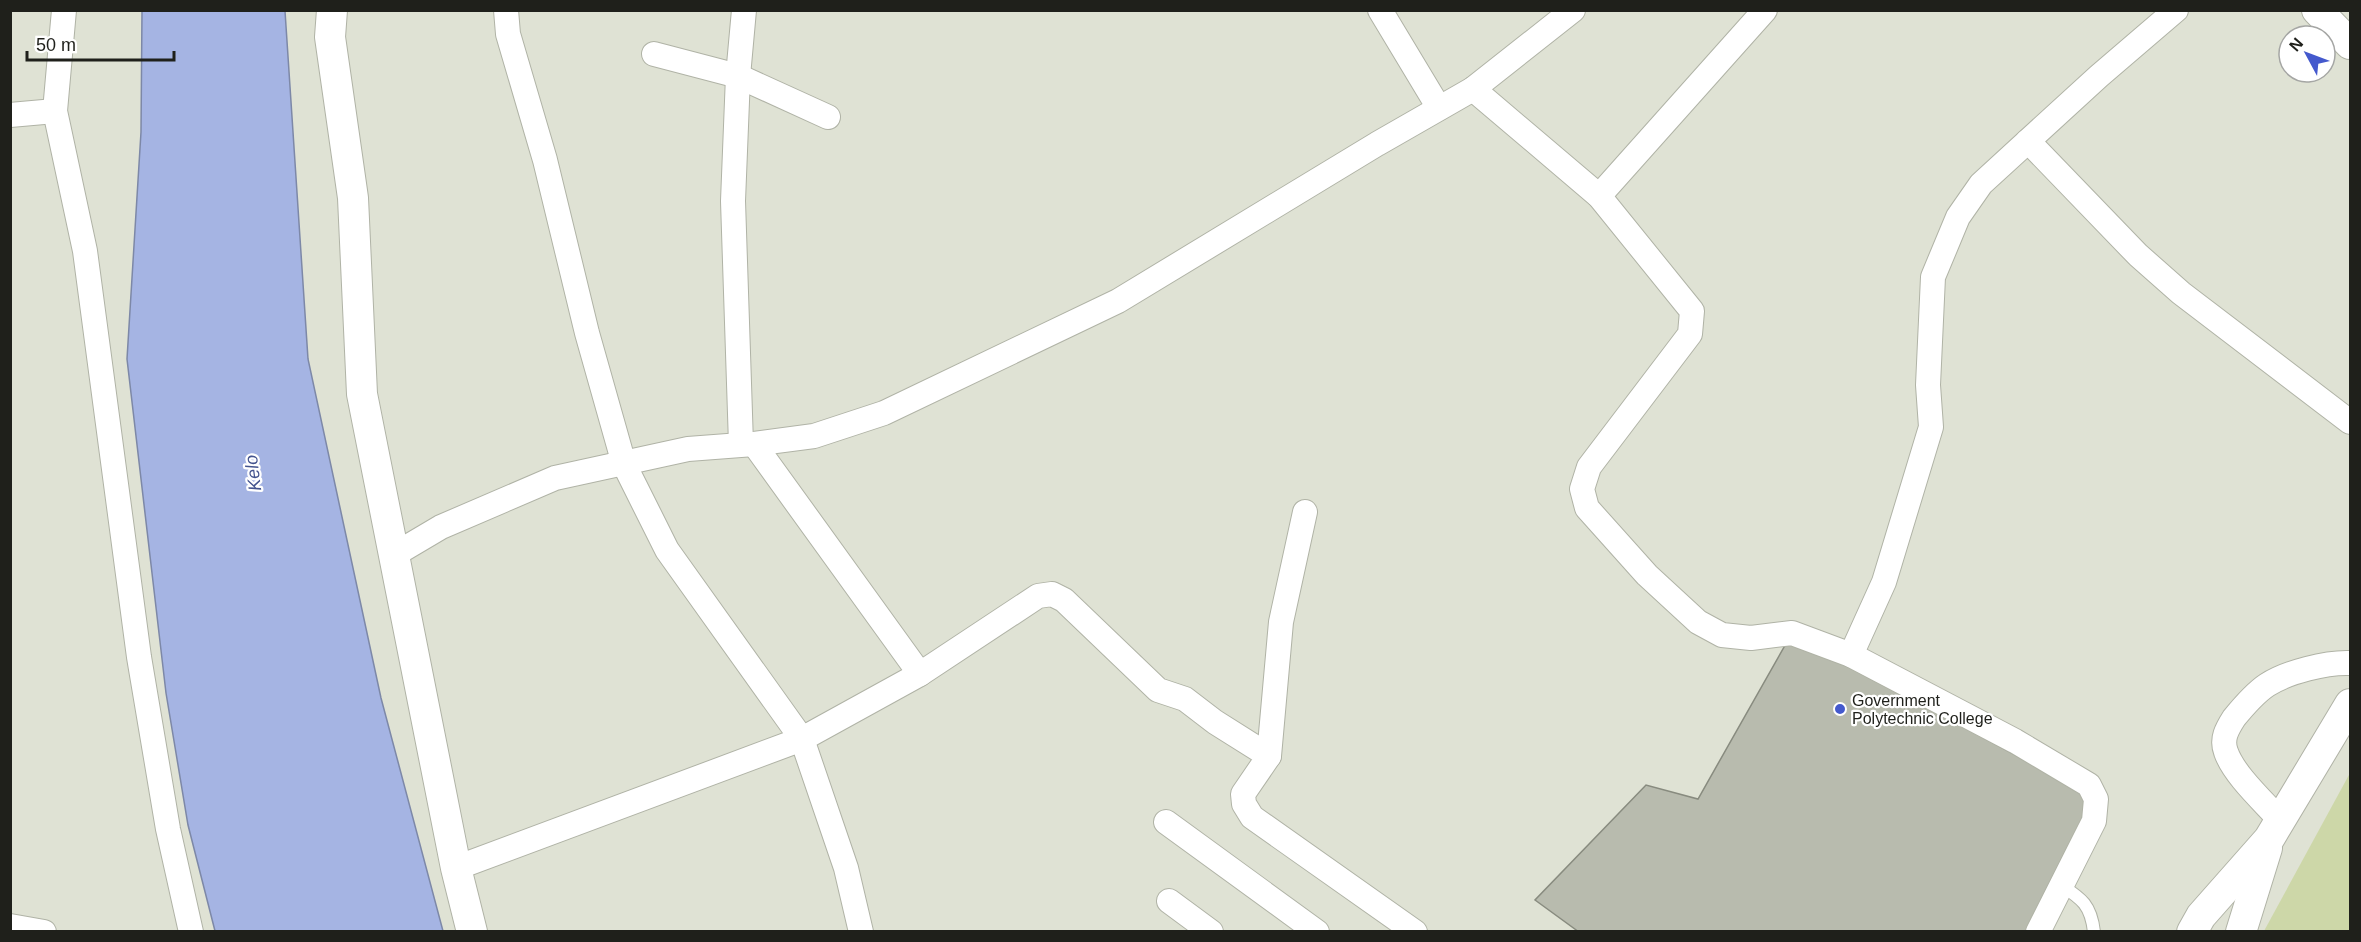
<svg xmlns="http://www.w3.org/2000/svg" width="2361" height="942" viewBox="0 0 2361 942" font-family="Helvetica,sans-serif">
	<rect width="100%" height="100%" fill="#dfe2d4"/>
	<path fill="#cdd7a8" d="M2350 773V931H2264Z"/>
	<path fill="#a5b4e3" stroke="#7d88a7" stroke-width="1.5" d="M142 11H285L308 359 381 698 443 931H215L188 825 166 693 127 359 141 132Z"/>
	<path fill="#b8bbae" stroke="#888b7f" stroke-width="1.5" d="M1792 633 2096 799 2030 932H1579L1535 900 1646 785 1698 799Z"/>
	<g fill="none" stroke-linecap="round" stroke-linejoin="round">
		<g stroke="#b0b3a6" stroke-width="14">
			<path id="service" d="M2061 885C2082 899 2091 905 2094 932"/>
		</g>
		<g stroke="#b0b3a6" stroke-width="26">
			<g id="minor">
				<path d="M64 10 55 111 85 251 139 657 168 829 191 932"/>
				<path d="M506 10 508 34 545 160 587 333 624 464 667 550 802 739 846 868 861 932"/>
				<path d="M1380 10 1439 108"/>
				<path d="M654 54 738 76 828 117"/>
				<path d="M1473 89 1599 196 1692 311 1690 334 1589 467 1582 489 1587 508 1647 575 1698 622 1722 635 1751 638 1792 633 1851 655 2015 741 2089 785 2096 799 2094 821 2038 932"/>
				<path d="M10 115 55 111"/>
				<path d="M2028 141 2138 255 2181 293 2350 422"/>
				<path d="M1599 196 1765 10"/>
				<path d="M741 444 733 201 738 76 744 10"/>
				<path d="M754 444 920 674"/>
				<path d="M392 556 441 527 555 478 688 449 754 444 814 436 884 413 1118 301 1377 144 1473 89 1573 10"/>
				<path d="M1851 655 1884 582 1931 427 1928 385 1933 277 1958 217 1981 184 2099 76 2176 10"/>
				<path d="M1269 756 1281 622 1305 512"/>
				<path d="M2280 820C2264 802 2234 775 2226 752 2221 739 2227 729 2234 718 2243 707 2255 693 2267 685 2287 672 2327 662 2350 663"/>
				<path d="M1166 822 1317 932"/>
				<path d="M456 868 802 739 920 674 1038 596 1052 594 1064 600 1158 690 1185 699 1215 722 1269 756 1243 794 1244 804 1252 817 1415 932"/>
				<path d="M1169 901 1211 932"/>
				<path d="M10 926 44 932"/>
			</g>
		</g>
		<g stroke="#b0b3a6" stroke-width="32">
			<g id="tertiary">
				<path d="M332 10 330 37 353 198 362 394 456 868 472 932"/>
				<path d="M2317 10 2350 44"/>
				<path d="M2192 932 2201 916 2269 839 2350 704"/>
				<path d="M2241 932 2267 848"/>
			</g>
		</g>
		<use href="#service" stroke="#fff" stroke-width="12"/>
		<use href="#minor" stroke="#fff" stroke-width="24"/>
		<use href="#tertiary" stroke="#fff" stroke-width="30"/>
	</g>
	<circle fill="#4459cd" stroke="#fff" stroke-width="2" cx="1840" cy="709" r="6"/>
	<g text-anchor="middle" stroke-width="4.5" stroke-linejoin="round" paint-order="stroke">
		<g font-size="16" fill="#1f201b" stroke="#fff" text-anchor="start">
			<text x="1852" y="706">Government<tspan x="1852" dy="18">Polytechnic College</tspan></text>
		</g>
		<g font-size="18" font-style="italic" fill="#43538e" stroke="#fff">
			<text transform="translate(253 473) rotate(-97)" y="6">Kelo</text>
		</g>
	</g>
	<rect width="2361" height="942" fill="none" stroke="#1f201b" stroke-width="24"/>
	<g transform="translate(2307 54) rotate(311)"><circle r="28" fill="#ffffff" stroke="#a5a6a4" stroke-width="1.5"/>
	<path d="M0-4.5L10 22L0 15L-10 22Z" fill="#4459cd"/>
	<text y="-9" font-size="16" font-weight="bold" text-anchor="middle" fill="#1f201b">N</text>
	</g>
	<path d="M27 51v9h147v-9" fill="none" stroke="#1f201b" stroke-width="3"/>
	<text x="36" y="51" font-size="18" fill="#1f201b" stroke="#ffffff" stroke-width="4.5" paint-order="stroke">50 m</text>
</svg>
